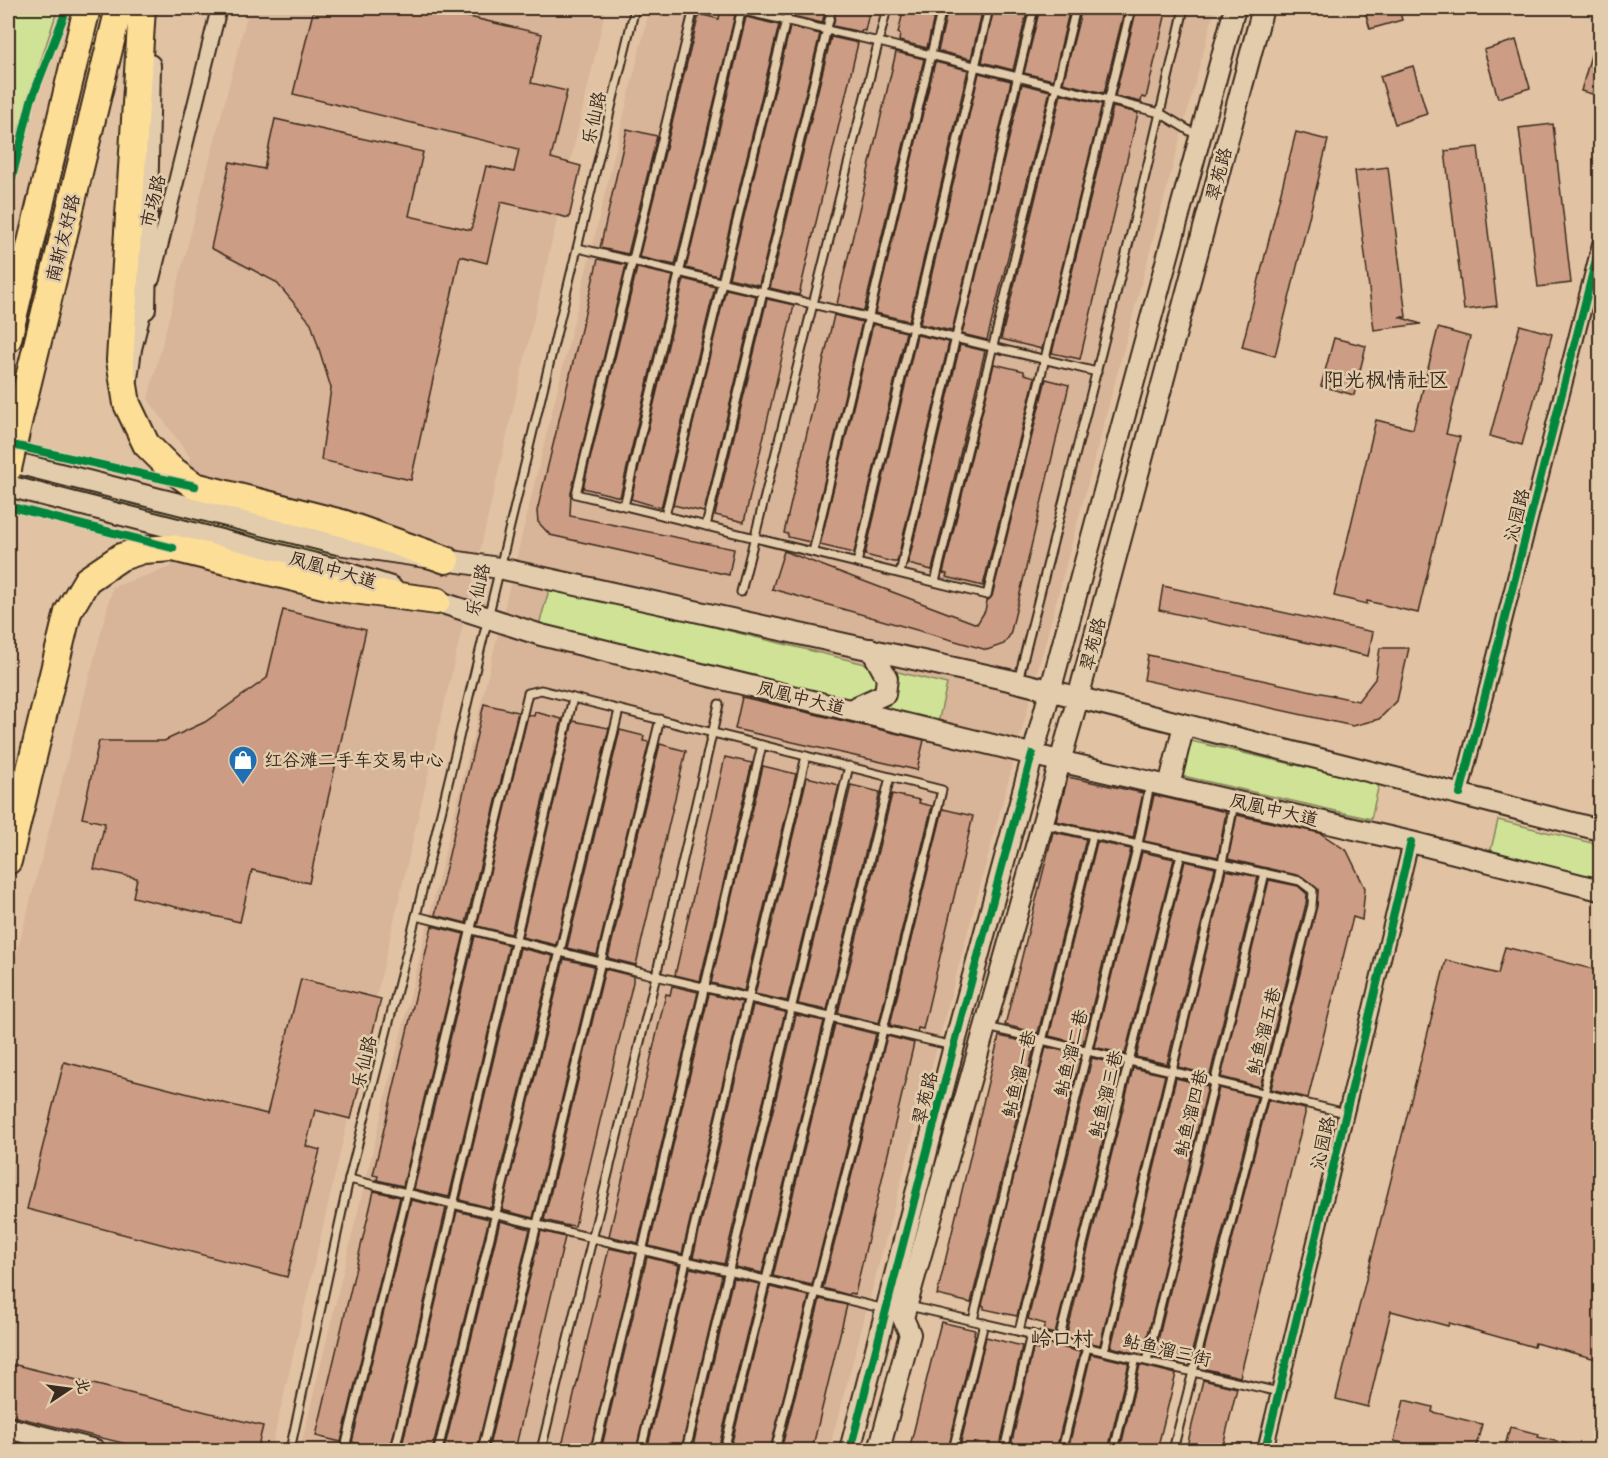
<svg xmlns="http://www.w3.org/2000/svg" width="1608" height="1458" viewBox="0 0 1608 1458" font-family="Sriracha,'LXGW WenKai TC',sans-serif">
	<rect width="100%" height="100%" fill="#e1c2a3"/>
	<filter id="ink" filterUnits="userSpaceOnUse"><feTurbulence type="fractalNoise" baseFrequency=".0167" numOctaves="2"/><feDisplacementMap in="SourceGraphic" scale="12" xChannelSelector="R" yChannelSelector="G"/><feConvolveMatrix kernelMatrix="1 2 1 2 8 2 1 2 1" color-interpolation-filters="sRGB"/></filter>
	<g filter="url(#ink)">
		<g fill="#d8b498">
			<path d="M249 8H606L271 1450H166L8 1409V986L113 587 171 567 190 457 148 399Z"/>
			<path d="M650 8H1215L829 1450H300Z"/>
		</g>
		<g fill="#cfe296" stroke="#85865a" stroke-width="1.5">
			<path d="M8 8H58L8 163Z"/>
			<path d="M8 471 336 551 335 561 8 480Z"/>
			<path d="M550 587 947 684 938 723 538 628Z"/>
			<path d="M1191 741 1379 784 1371 819 1183 776Z"/>
			<path d="M1498 820 1600 845V886L1489 858Z"/>
		</g>
		<g fill="#cc9d84" stroke="#3b2a1e" stroke-width="1.5">
			<path d="M314 8H431L542 34 531 83 567 91 551 158 581 166 569 218 501 202 487 263 460 256 411 480 321 460 331 388 311 323 276 282 211 248 230 162 264 169 275 119 423 152 409 216 471 230 486 166 514 172 519 149 293 94Z"/>
			<path d="M721 8H725L728 12 735 15 675 265 639 257 699 14 719 19Z"/>
			<path d="M754 8H783L782 14Z"/>
			<path d="M795 8H826L822 23 793 16Z"/>
			<path d="M837 8H870L865 31 862 30 861 32 833 26Z"/>
			<path d="M904 8H936L927 48 899 41 900 34 898 33Z"/>
			<path d="M948 8H983L971 59 938 51Z"/>
			<path d="M994 8H1028L1013 70 982 62Z"/>
			<path d="M1040 8H1070L1053 80 1024 73Z"/>
			<path d="M1082 8H1125L1104 93 1063 83Z"/>
			<path d="M1137 8H1167L1146 98 1142 97 1141 102 1115 96Z"/>
			<path d="M1364 8H1399L1402 20 1370 29Z"/>
			<path d="M746 17 779 25 718 276 686 268Z"/>
			<path d="M790 27 820 34 759 285 729 278Z"/>
			<path d="M831 37 858 43 799 295 770 288Z"/>
			<path d="M1596 37H1600V96L1581 91Z"/>
			<path d="M1516 40 1530 88 1498 98 1484 50Z"/>
			<path d="M896 52 924 59 864 311 837 304Z"/>
			<path d="M935 62 968 70 909 321 875 313Z"/>
			<path d="M1413 66 1427 114 1395 124 1380 76Z"/>
			<path d="M979 73 1011 81 952 331 920 324Z"/>
			<path d="M1022 84 1050 91 987 340 962 334Z"/>
			<path d="M1061 94 1102 104 1042 349 1001 339Z"/>
			<path d="M1113 107 1138 113 1080 359 1052 353Z"/>
			<path d="M1553 124 1571 283 1538 287 1519 128Z"/>
			<path d="M627 129 657 136 628 254 600 248Z"/>
			<path d="M1296 132 1328 140 1275 356 1242 347Z"/>
			<path d="M1478 147 1497 306 1464 310 1445 151Z"/>
			<path d="M1388 167 1406 317H1399L1421 324 1374 330 1355 171Z"/>
			<path d="M598 259 626 265 571 493 570 516 734 549 729 575 550 535 538 522 537 511Z"/>
			<path d="M637 268 673 276 620 497 583 488Z"/>
			<path d="M684 279 715 287 661 508 631 499Z"/>
			<path d="M726 289 756 296 704 512 673 505Z"/>
			<path d="M767 299 794 305 744 522 715 515Z"/>
			<path d="M834 315 862 322 810 542 788 537V534L784 533Z"/>
			<path d="M873 324 906 332 854 553 820 545Z"/>
			<path d="M1520 325 1552 334 1522 445 1490 436Z"/>
			<path d="M1438 328 1470 337 1446 434 1460 437 1418 613 1367 601V604L1334 596 1376 420 1413 429Z"/>
			<path d="M917 335 949 342 897 562H893L865 555Z"/>
			<path d="M1334 338 1366 346 1354 395 1321 386Z"/>
			<path d="M960 345 985 351 932 570 908 564Z"/>
			<path d="M994 364 1024 371V374L1035 377 983 586 946 577 947 574 943 573Z"/>
			<path d="M1046 379 1069 385 1019 598 1010 635 1004 644 987 650 772 589 784 551 977 624 985 611 987 601 992 596Z"/>
			<path d="M1163 586 1373 632 1368 656 1159 610Z"/>
			<path d="M283 610 366 630 309 883 252 870 240 922 133 897 137 878 94 869 105 823 82 818 99 741H164L205 722 267 678Z"/>
			<path d="M1380 648H1409L1397 701 1379 719 1353 726 1144 680 1148 655 1358 701 1375 679Z"/>
			<path d="M742 697 924 740 917 770 735 729Z"/>
			<path d="M484 704 518 712 466 923 435 915Z"/>
			<path d="M535 712 562 719 511 934 477 926 528 715 534 716Z"/>
			<path d="M573 721 609 728 556 945 522 937Z"/>
			<path d="M620 730 644 736 643 741 649 742 597 955 567 948Z"/>
			<path d="M660 744 686 751 636 965 608 958Z"/>
			<path d="M725 757 752 763 700 981 675 975Z"/>
			<path d="M763 766 796 774 744 991 711 983Z"/>
			<path d="M807 777 839 785 787 1001 755 994Z"/>
			<path d="M1068 777 1143 793 1133 838 1056 821Z"/>
			<path d="M851 785 880 792 827 1010 798 1004Z"/>
			<path d="M892 794 920 800 919 803 932 806 879 1023 838 1013Z"/>
			<path d="M1154 795 1226 812 1218 857 1144 841Z"/>
			<path d="M943 809 973 816 923 1029 918 1028 917 1032 890 1025Z"/>
			<path d="M1237 815 1320 833 1347 851 1365 888 1362 920 1353 917 1308 1098 1271 1089 1317 906 1318 889 1301 876 1228 859Z"/>
			<path d="M1053 832 1086 839 1038 1033 1005 1025Z"/>
			<path d="M1097 842 1131 849 1083 1044 1049 1036Z"/>
			<path d="M1142 852 1174 859 1125 1054 1094 1047Z"/>
			<path d="M1185 861 1215 868 1167 1064 1136 1057Z"/>
			<path d="M1226 870 1258 877 1210 1075 1178 1067Z"/>
			<path d="M1269 880 1298 886 1307 894 1306 904 1260 1087 1221 1077Z"/>
			<path d="M432 926 464 934 403 1186 377 1180 378 1176 373 1175Z"/>
			<path d="M475 936 509 945 449 1197 414 1189Z"/>
			<path d="M1505 947 1600 971V1360L1535 1343 1534 1347 1449 1323 1448 1326 1391 1311 1368 1407 1336 1399 1446 960 1498 974Z"/>
			<path d="M520 948 553 956 491 1208 460 1200Z"/>
			<path d="M564 959 594 966 533 1218 502 1210Z"/>
			<path d="M605 969 633 976V982L575 1226 568 1225V1226L544 1220Z"/>
			<path d="M301 979 381 999 351 1119 315 1110 306 1146 320 1150 287 1277 27 1209 64 1062 267 1114Z"/>
			<path d="M672 986 698 992 638 1243 609 1236 666 994 670 995Z"/>
			<path d="M709 994 742 1002 682 1254 649 1246Z"/>
			<path d="M753 1005 785 1012 724 1264 693 1257Z"/>
			<path d="M796 1015 824 1021 762 1273 735 1267Z"/>
			<path d="M835 1024 876 1034 812 1285 773 1276Z"/>
			<path d="M887 1036 914 1043 855 1294 850 1293 849 1295 823 1288Z"/>
			<path d="M999 1036 1035 1044 971 1303 937 1295Z"/>
			<path d="M1046 1047 1081 1055 1017 1316 984 1309V1306L982 1305Z"/>
			<path d="M1092 1058 1122 1065 1055 1334 1043 1331 1045 1324 1028 1319Z"/>
			<path d="M1133 1068 1165 1075 1100 1345 1066 1337Z"/>
			<path d="M1176 1078 1208 1086 1143 1355 1111 1347Z"/>
			<path d="M1219 1088 1257 1097 1190 1359 1180 1356 1178 1363 1154 1357Z"/>
			<path d="M1268 1100 1305 1109V1114L1240 1377 1206 1369 1207 1363 1201 1362Z"/>
			<path d="M374 1191 400 1197 341 1442 316 1436Z"/>
			<path d="M411 1200 446 1208 390 1450H386L352 1442Z"/>
			<path d="M457 1211 489 1219 432 1450H401Z"/>
			<path d="M500 1221 530 1229 477 1450H444Z"/>
			<path d="M541 1231 565 1237 515 1450H488Z"/>
			<path d="M609 1248 636 1254 590 1450H561Z"/>
			<path d="M647 1257 679 1265 636 1450H601Z"/>
			<path d="M690 1268 722 1275 681 1450H647Z"/>
			<path d="M733 1278 759 1284 718 1450H692Z"/>
			<path d="M770 1287 809 1296 770 1450H730Z"/>
			<path d="M820 1299 847 1305 812 1450H781Z"/>
			<path d="M941 1322 975 1330 974 1334 975 1335 948 1450H909Z"/>
			<path d="M986 1337 1022 1346 999 1450H959Z"/>
			<path d="M1041 1342 1080 1352 1056 1450H1010L1033 1349 1039 1350Z"/>
			<path d="M1091 1354 1129 1363 1108 1450H1068Z"/>
			<path d="M8 1363 263 1426 257 1450H151L8 1415Z"/>
			<path d="M1140 1365 1176 1374 1157 1450H1120Z"/>
			<path d="M1203 1380 1237 1388 1222 1450H1186Z"/>
			<path d="M1404 1400 1433 1407 1432 1412 1482 1424 1475 1450H1433L1394 1441Z"/>
			<path d="M1510 1427 1539 1434 1538 1437 1572 1445V1450H1504Z"/>
		</g>
		<g fill="none" stroke-linecap="round" stroke-linejoin="round">
			<g stroke="#3b2a1e" stroke-width="11">
				<g id="lane">
					<path d="M694 8 576 494 987 595 1131 8"/>
					<path d="M731 8 879 42 1160 113 1198 136"/>
					<path d="M578 248 1097 372"/>
					<path d="M1588 293 1600 295"/>
					<path d="M624 506 742 8"/>
					<path d="M665 516 789 8"/>
					<path d="M706 526 832 8"/>
					<path d="M813 552 942 8"/>
					<path d="M857 563 989 8"/>
					<path d="M900 573 1034 8"/>
					<path d="M935 582 1076 8"/>
					<path d="M741 592 887 8"/>
					<path d="M1018 681C1074 457 1134 233 1184 8"/>
					<path d="M1044 824 1300 881 1313 891 1312 905 1173 1450"/>
					<path d="M416 916 656 976 953 1046"/>
					<path d="M987 1027 1346 1113"/>
					<path d="M349 1179 416 916 635 8"/>
					<path d="M909 1306 1279 1392"/>
					<path d="M973 1320 1093 835"/>
					<path d="M1019 1331 1138 844 1150 784"/>
					<path d="M1059 1340 1181 854"/>
					<path d="M1104 1351 1222 863 1234 804"/>
					<path d="M1147 1361 1265 873"/>
					<path d="M290 1450 349 1179 885 1309"/>
					<path d="M354 1450 345 1448 528 693 541 690 942 790 877 1054 775 1450"/>
					<path d="M395 1450 573 698"/>
					<path d="M438 1450 619 710"/>
					<path d="M482 1450 660 719"/>
					<path d="M541 1450 656 976 719 704"/>
					<path d="M595 1450 762 745"/>
					<path d="M641 1450 806 756"/>
					<path d="M686 1450 849 766"/>
					<path d="M724 1450 890 777"/>
					<path d="M953 1450 984 1323"/>
					<path d="M1004 1450 1031 1334"/>
					<path d="M1062 1450 1087 1347"/>
					<path d="M1114 1450 1136 1358"/>
				</g>
			</g>
			<g stroke="#3b2a1e" stroke-width="18">
				<g id="street">
					<path d="M152 279 219 8"/>
					<path d="M130 379 134 349 146 301"/>
					<path d="M1460 794 1600 244"/>
					<path d="M1265 1450 1411 842"/>
				</g>
			</g>
			<g stroke="#3b2a1e" stroke-width="24">
				<g id="secondary">
					<path d="M145 309 150 65"/>
					<path d="M8 461 338 544 499 568 1009 680 1600 830"/>
					<path d="M8 486 331 568 391 587"/>
					<path d="M424 597 541 635 1059 761 1411 842 1600 890"/>
					<path d="M850 710 885 694 887 678 871 649"/>
					<path d="M1169 786 1184 725"/>
					<path d="M8 1428 95 1450"/>
					<path d="M850 1450 954 1046 1235 8"/>
					<path d="M879 1450 910 1334 903 1318 1078 698 1263 8"/>
				</g>
			</g>
			<g stroke="#3b2a1e" stroke-width="30">
				<g id="highway">
					<path d="M142 8 120 360 127 404 146 444 170 468 195 486 342 523 446 560"/>
					<path d="M8 339 87 8"/>
					<path d="M18 423 119 8"/>
					<path d="M8 861 68 612 87 580 121 557 143 550 173 548 331 587 437 601"/>
				</g>
			</g>
			<use href="#lane" stroke="#e3ccac" stroke-width="7"/>
			<use href="#street" stroke="#e3ccac" stroke-width="14"/>
			<use href="#secondary" stroke="#e3ccac" stroke-width="20"/>
			<use href="#highway" stroke="#fdde96" stroke-width="26"/>
			<g stroke="#3b2a1e" stroke-width="30" stroke-linecap="butt">
				<path id="highway-bridge" d="M8 469 18 423"/>
			</g>
			<use href="#highway-bridge" stroke="#fdde96" stroke-width="26"/>
			<g stroke="#e3ccac" stroke-width="11">
				<g id="cycleway">
					<path d="M8 194 31 101 67 8"/>
					<path d="M8 444 195 486"/>
					<path d="M8 506 173 548"/>
					<path d="M1460 794 1600 244"/>
					<path d="M850 1450 954 1046 1032 754"/>
					<path d="M1265 1450 1411 842"/>
				</g>
			</g>
			<use href="#cycleway" stroke="#00873e" stroke-width="8"/>
		</g>
	</g>
	<defs>
		<g id="shop-pin" transform="scale(1.5)"><path d="M0 17L-7.5 6A9.5 9.5 0 1 1 7.5 6Z" fill="#1f6fb2" stroke="#e3ccac"/><path d="M-5-2.5h2.3a2.7 3.5 0 0 1 5.4 0H5L5.5 6h-11ZM-1.5-2.5h3a1.5 2.3 0 0 0-3 0Z" fill="#fff"/></g>
	</defs>
	<g fill-rule="evenodd">
		<use href="#shop-pin" x="243" y="760"/>
	</g>
	<g text-anchor="middle" stroke-width="5" stroke-linejoin="round" paint-order="stroke">
		<g font-size="18" fill="#3b2a1e" stroke="#e3ccac">
			<text transform="translate(594 118) rotate(-77)" y="6">乐仙路</text>
			<text transform="translate(1219 174) rotate(-75)" y="6">翠苑路</text>
			<text transform="translate(153 201) rotate(-76)" y="6">市场路</text>
			<text transform="translate(63 238) rotate(-76)" y="6">南斯友好路</text>
			<text transform="translate(1517 515) rotate(-76)" y="6">沁园路</text>
			<text transform="translate(333 570) rotate(16)" y="6">凤凰中大道</text>
			<text transform="translate(478 590) rotate(-77)" y="6">乐仙路</text>
			<text transform="translate(1093 644) rotate(-75)" y="6">翠苑路</text>
			<text transform="translate(801 698) rotate(14)" y="6">凤凰中大道</text>
			<text transform="translate(1274 810) rotate(13)" y="6">凤凰中大道</text>
			<text transform="translate(1264 1031) rotate(-76)" y="6">鲇鱼溜五巷</text>
			<text transform="translate(1071 1053) rotate(-76)" y="6">鲇鱼溜二巷</text>
			<text transform="translate(364 1062) rotate(-76)" y="6">乐仙路</text>
			<text transform="translate(1019 1074) rotate(-76)" y="6">鲇鱼溜一巷</text>
			<text transform="translate(1106 1094) rotate(-76)" y="6">鲇鱼溜三巷</text>
			<text transform="translate(925 1098) rotate(-76)" y="6">翠苑路</text>
			<text transform="translate(1191 1113) rotate(-76)" y="6">鲇鱼溜四巷</text>
			<text transform="translate(1323 1143) rotate(-77)" y="6">沁园路</text>
			<text transform="translate(1167 1350) rotate(13)" y="6">鲇鱼溜三街</text>
		</g>
		<g font-size="18" fill="#3b2a1e" stroke="#e3ccac" text-anchor="start">
			<text x="264" y="766">红谷滩二手车交易中心</text>
		</g>
		<g font-size="21" fill="#3b2a1e" stroke="#e3ccac">
			<text x="1386" y="387">阳光枫情社区</text>
			<text x="1062" y="1346">岭口村</text>
		</g>
	</g>
	<rect width="1608" height="1458" fill="none" stroke="#e3ccac" stroke-width="30"/>
	<rect x="15" y="15" width="1578" height="1428" fill="none" stroke="#3b2a1e" stroke-width="2" filter="url(#ink)"/>
	<g transform="translate(69 1389) rotate(77)" stroke="#e3ccac" stroke-width="4.5" paint-order="stroke">
	<path d="M0-4.5L10 22L0 15L-10 22Z" fill="#3b2a1e"/>
	<text y="-9" font-size="16" font-weight="bold" text-anchor="middle" fill="#3b2a1e">北</text>
	</g>
</svg>
